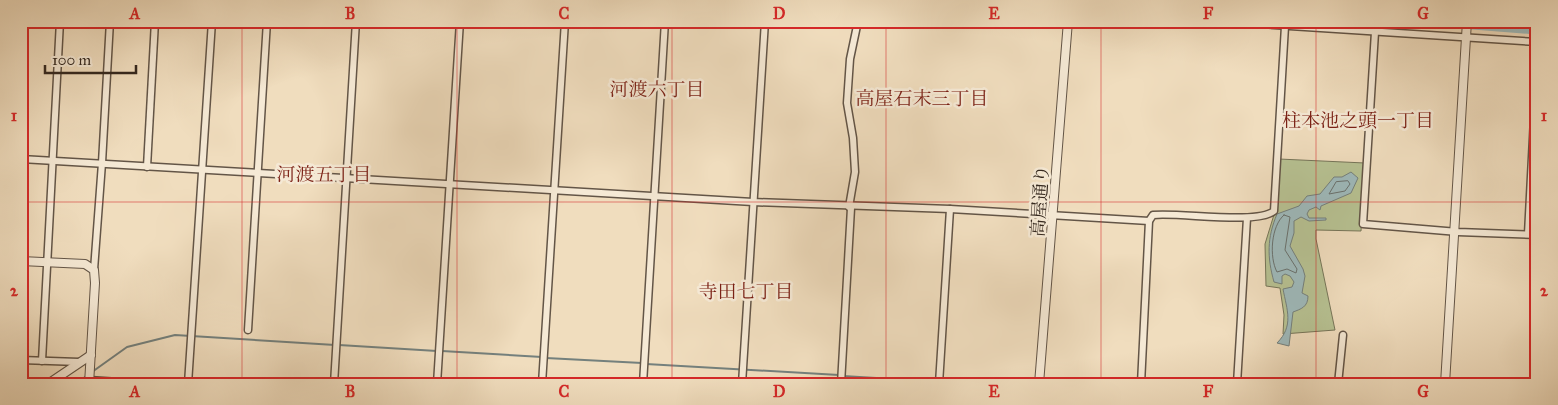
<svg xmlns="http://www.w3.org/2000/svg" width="1558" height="405" viewBox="0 0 1558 405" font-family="'IM FELL Great Primer','Noto Serif JP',serif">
	<rect width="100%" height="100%" fill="#f0ddbe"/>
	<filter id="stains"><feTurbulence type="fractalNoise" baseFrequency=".004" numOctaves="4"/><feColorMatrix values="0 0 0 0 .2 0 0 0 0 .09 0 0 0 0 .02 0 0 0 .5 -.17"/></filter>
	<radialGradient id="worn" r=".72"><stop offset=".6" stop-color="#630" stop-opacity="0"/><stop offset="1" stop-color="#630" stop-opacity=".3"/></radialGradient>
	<path fill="#b7c293" stroke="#767559" d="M1279 159 1365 163 1361 231 1316 230V239L1335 330 1283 334 1284 315 1280 288 1266 286 1265 244 1276 208Z"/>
	<path fill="#9ebabc" stroke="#74807d" d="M1351 172 1358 178 1351 193 1321 206 1320 210 1316 207 1309 210 1307 214 1309 218H1326V220L1309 221 1301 217 1294 221V233L1290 246 1303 269 1305 276 1302 293 1308 296C1308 307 1301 309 1293 312L1289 346 1277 343C1294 326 1287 310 1283 289L1292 287 1294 282 1290 276 1285 274 1282 276V284L1274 282C1267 257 1267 238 1277 214L1299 206 1307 196 1320 194 1334 177H1342Z"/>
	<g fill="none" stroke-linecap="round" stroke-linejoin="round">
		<g stroke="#69716e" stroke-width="1">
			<path d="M1348 181 1350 184 1345 191 1329 194 1336 182Z"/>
			<path d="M1284 215 1290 217 1285 250 1297 269 1296 273 1287 269 1277 272C1269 257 1271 226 1284 215Z"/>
		</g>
		<g stroke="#74807d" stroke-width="2">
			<path d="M339 345 437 351"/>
			<path d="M442 351 542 357"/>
			<path d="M546 358 642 363"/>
			<path d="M646 364 839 375"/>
			<path d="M92 372 127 347 175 335 335 345"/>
			<path d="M843 376 976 384"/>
			<path d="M75 384 88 375"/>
		</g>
		<path stroke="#9ebabc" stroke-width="11" d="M1435 21 1537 29"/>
		<g stroke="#635547" stroke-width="9">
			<g id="minor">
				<path d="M1214 21 1537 42"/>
				<path d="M1375 32 1363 224 1458 232 1537 235"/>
				<path d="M21 159 753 202 950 209 1149 221"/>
				<path d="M147 167 155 21"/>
				<path d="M849 207 855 172 853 138 847 103 850 59 858 21"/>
				<path d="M1528 234 1537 60"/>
				<path d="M94 270 102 163 110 21"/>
				<path d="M248 330 267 21"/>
				<path d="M21 360 79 362"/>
				<path d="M42 361 60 21"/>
				<path d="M89 380 149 384"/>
				<path d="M188 384 212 21"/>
				<path d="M334 384 356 21"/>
				<path d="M437 384 460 21"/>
				<path d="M542 384 565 21"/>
				<path d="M643 384 665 21"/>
				<path d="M742 384 765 21"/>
				<path d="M841 384 851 208"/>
				<path d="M939 384 950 209"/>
				<path d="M1141 384 1149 221 1153 215C1180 212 1256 225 1274 211L1285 26"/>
				<path d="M1237 384 1247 218"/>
				<path d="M1338 384 1343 335"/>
			</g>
		</g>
		<g stroke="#635547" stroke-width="10">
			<g id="tertiary">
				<path d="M21 261 85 264 94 270 95 283 89 384"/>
				<path d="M48 384 91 355"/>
				<path d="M1039 384 1068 21"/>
				<path d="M1445 384 1467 21"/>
			</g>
		</g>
		<use href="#minor" stroke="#f5e9d5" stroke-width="6"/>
		<use href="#tertiary" stroke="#f5e9d5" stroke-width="8"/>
	</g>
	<path fill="none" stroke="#d62828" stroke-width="1" stroke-opacity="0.55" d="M242 21V384M457 21V384M672 21V384M886 21V384M1101 21V384M1316 21V384M21 202H1537"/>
	<g text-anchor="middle" stroke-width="5" stroke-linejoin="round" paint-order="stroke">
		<g font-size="18" fill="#34281f" stroke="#f5e9d5">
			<text transform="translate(1040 201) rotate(-86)" y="6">高屋通り</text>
		</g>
		<g font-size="19" fill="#7a1f14" stroke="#f5e9d5">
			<text x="657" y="96">河渡六丁目</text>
			<text x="922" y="105">高屋石末三丁目</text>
			<text x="1358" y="127">柱本池之頭一丁目</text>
			<text x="324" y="181">河渡五丁目</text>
			<text x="746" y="298">寺田七丁目</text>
		</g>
	</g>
	<rect width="1558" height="405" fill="none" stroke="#f0ddbe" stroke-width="55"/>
	<path d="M45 65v8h91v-8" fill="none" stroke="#34281f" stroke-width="2.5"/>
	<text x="52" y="65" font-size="15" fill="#34281f" stroke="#f5e9d5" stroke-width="4" paint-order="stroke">100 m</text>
	<rect x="28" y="28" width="1502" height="350" fill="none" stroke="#d62828" stroke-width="2"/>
	<g font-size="16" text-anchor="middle" font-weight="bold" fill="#d62828">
		<text x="135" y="19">A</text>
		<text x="350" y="19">B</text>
		<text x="564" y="19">C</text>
		<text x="779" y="19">D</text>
		<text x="994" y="19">E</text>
		<text x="1208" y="19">F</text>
		<text x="1423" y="19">G</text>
		<text x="14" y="121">1</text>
		<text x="1544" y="121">1</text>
		<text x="14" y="296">2</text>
		<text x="1544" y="296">2</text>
		<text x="135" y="397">A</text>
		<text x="350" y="397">B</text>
		<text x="564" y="397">C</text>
		<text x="779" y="397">D</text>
		<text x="994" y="397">E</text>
		<text x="1208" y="397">F</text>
		<text x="1423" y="397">G</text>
	</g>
	<rect width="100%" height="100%" filter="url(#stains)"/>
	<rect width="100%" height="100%" fill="url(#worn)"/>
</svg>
